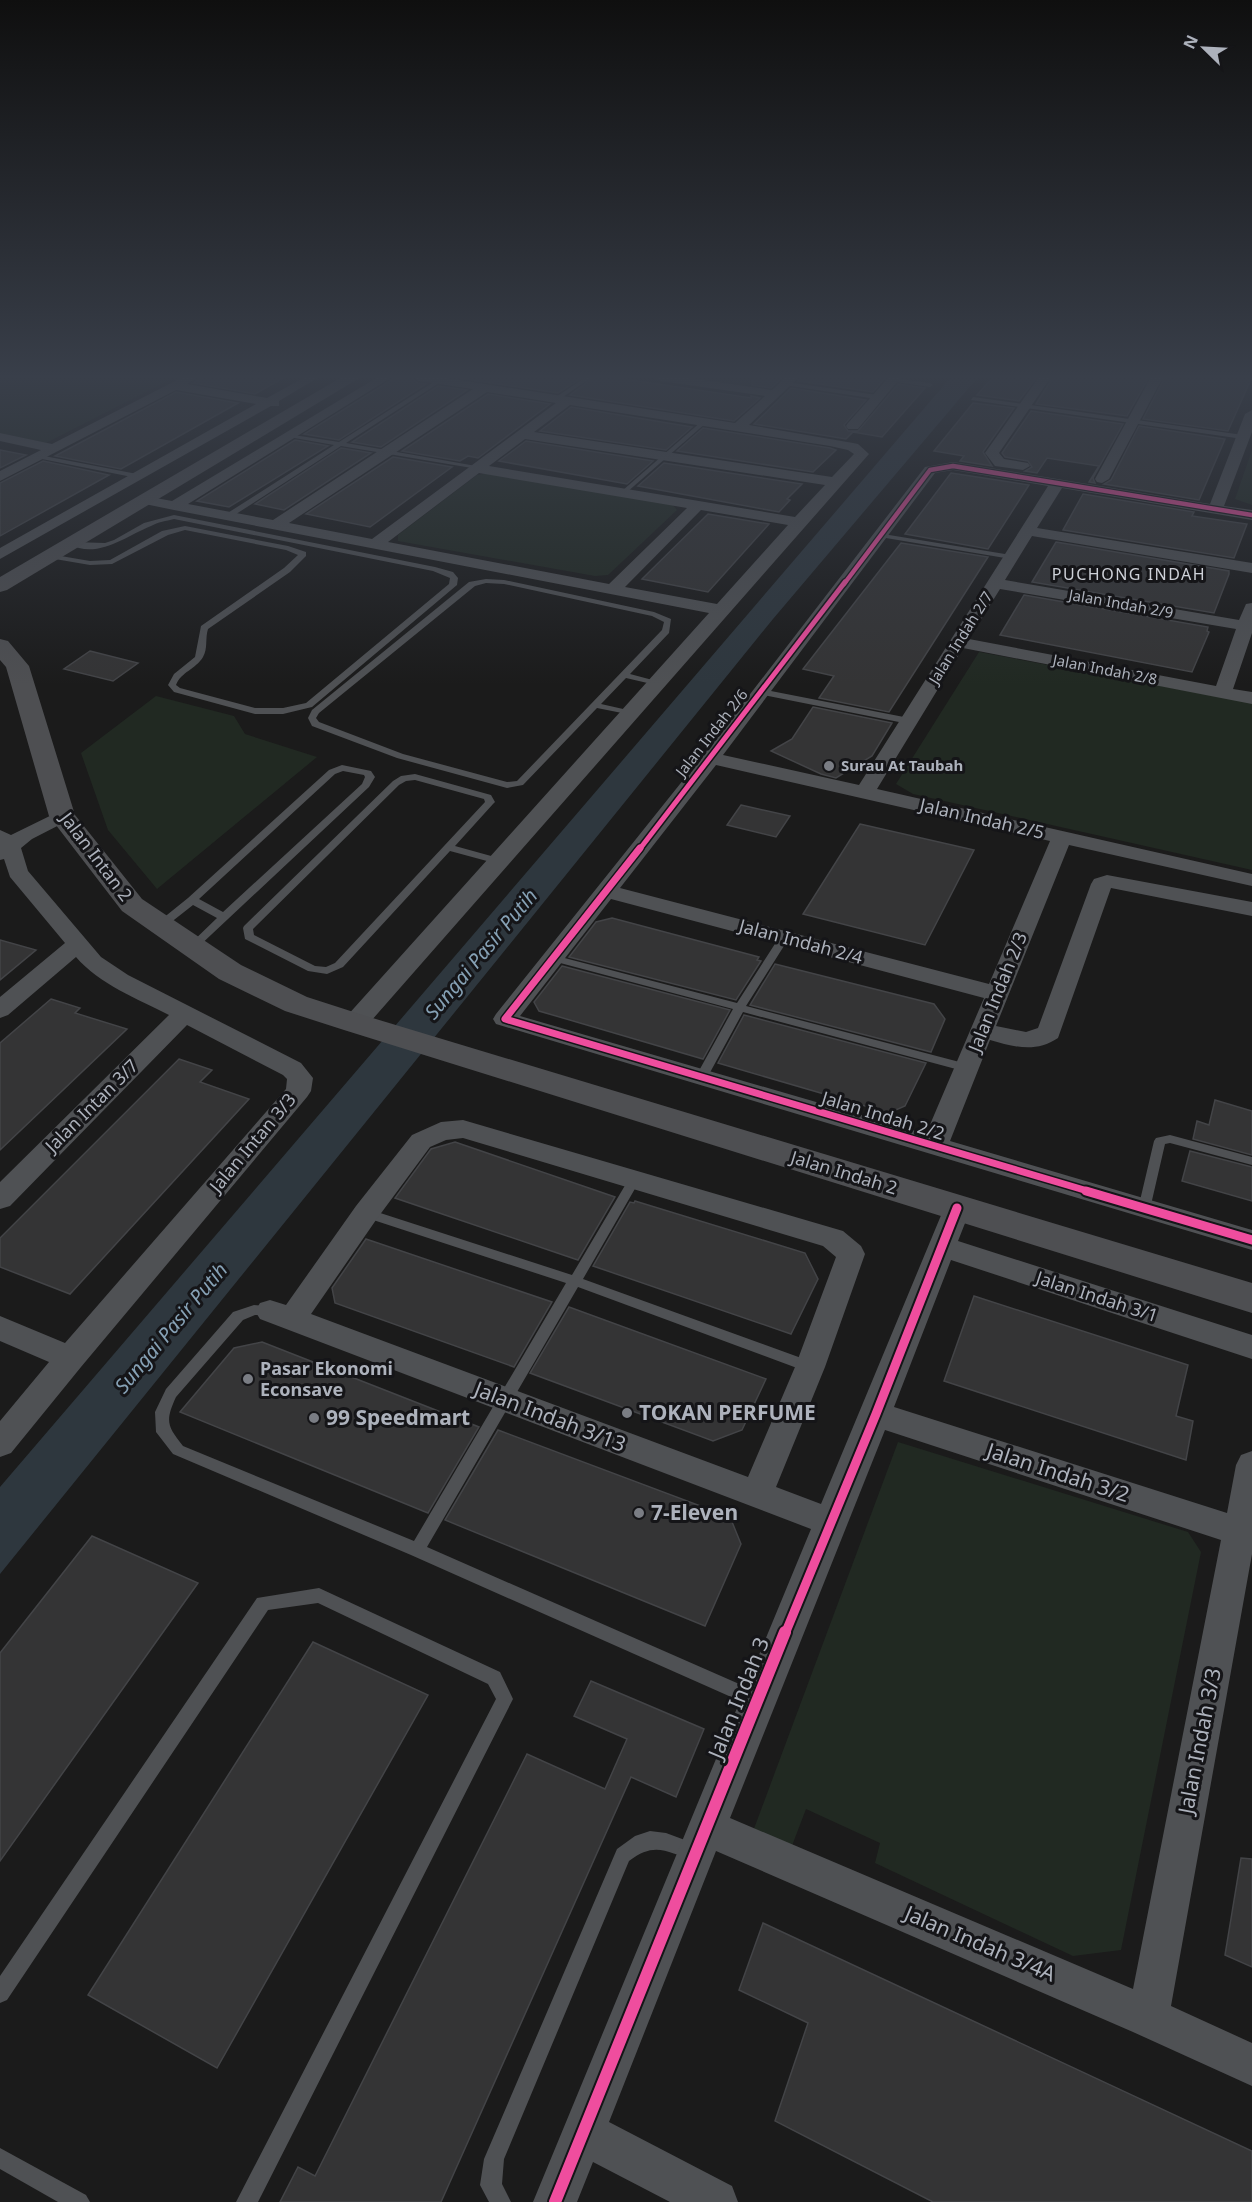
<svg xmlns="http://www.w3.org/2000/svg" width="1252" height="2202" viewBox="0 0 1252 2202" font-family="'Noto Sans',sans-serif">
	<rect width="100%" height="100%" fill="#1b1b1b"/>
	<g fill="#212922">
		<path d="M0 377H175L46 443 0 433Z"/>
		<path d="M681 377H783L772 387 760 388Z"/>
		<path d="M1252 450V505L1235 499Z"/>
		<path d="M491 473 672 504 677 510 608 575 595 576 398 541V535L477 475Z"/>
		<path d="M979 652 1252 703V870L913 794 896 784Z"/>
		<path d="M156 696 234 716 245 734 317 757 157 889 108 830 81 753Z"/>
		<path d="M898 1442 1188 1532 1201 1552 1121 1950 1073 1956 875 1863 880 1843 806 1809 790 1851 752 1834Z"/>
	</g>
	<path fill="#2e373e" d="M951 377H978L773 619 0 1574V1487Z"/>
	<g fill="#343435" stroke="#434447" stroke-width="1.5">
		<path d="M204 377H285L255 394 193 383Z"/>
		<path d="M410 377 418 383 426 384 339 440 304 434 393 379Z"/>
		<path d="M452 377H583L558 393Z"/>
		<path d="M594 377H611L751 398V396L760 398 734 421 570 395Z"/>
		<path d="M752 377H783L771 388 752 385Z"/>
		<path d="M801 377H886L873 392 798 381Z"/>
		<path d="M993 377H1037L1019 401 977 395Z"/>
		<path d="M1053 377H1149L1127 416 1036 404Z"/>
		<path d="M1165 377H1252L1228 431 1143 419Z"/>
		<path d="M898 384 925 388 882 437 853 432 846 439 754 424 791 388 866 400 844 425 848 431H858Z"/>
		<path d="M438 386 467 390 381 447 352 442Z"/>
		<path d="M176 392 238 403 121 469 55 456Z"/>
		<path d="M488 394 550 404 478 458 468 456 460 461 402 451Z"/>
		<path d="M973 403 1014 408 983 452 992 466 960 461 964 456 934 451Z"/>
		<path d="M571 407 692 427 666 450 540 431Z"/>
		<path d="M1031 411 1123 424 1093 478 1095 483 1089 482 1099 466 1047 458 1037 473 1025 471 1032 467 1028 461 1005 457 1002 453Z"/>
		<path d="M1139 426 1225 439 1199 500 1104 484 1111 480Z"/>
		<path d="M703 428 830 448 836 450 813 472 677 451Z"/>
		<path d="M295 440 328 446 229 507 197 501Z"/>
		<path d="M526 441 653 461 627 484 499 461Z"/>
		<path d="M341 448 371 453 284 510 255 504Z"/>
		<path d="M0 450 26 455 0 468Z"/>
		<path d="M393 457 452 467 370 527 306 514Z"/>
		<path d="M43 461 109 475 0 536V483Z"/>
		<path d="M664 463 802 484 787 499 790 500 779 512 638 486Z"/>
		<path d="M951 473 1029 485 988 549 905 534Z"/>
		<path d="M1083 494 1194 512 1192 516 1247 524 1234 558 1063 530Z"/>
		<path d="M708 514 769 524 708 592 642 579Z"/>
		<path d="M1056 542 1229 571V574L1214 613 1032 582Z"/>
		<path d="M901 543 988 557 889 712 819 698 834 676 803 669Z"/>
		<path d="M1024 595 1208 627 1207 631 1209 632 1192 672 1000 635Z"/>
		<path d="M90 651 138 663 113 681 64 669Z"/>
		<path d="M813 707 892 723 872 756 836 778 821 774 771 751 792 739Z"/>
		<path d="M741 805 790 816 776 837 727 825Z"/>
		<path d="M860 824 974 850 925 945 803 914Z"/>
		<path d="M612 918 759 957 757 960 761 961 736 1000 569 957 596 922Z"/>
		<path d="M0 940 36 950 0 980Z"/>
		<path d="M775 964 934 1004 945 1019 931 1052 750 1005Z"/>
		<path d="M562 966 730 1010 703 1059 539 1011 534 1002Z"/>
		<path d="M51 999 80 1008 75 1013 127 1029 0 1150V1043Z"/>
		<path d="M744 1015 926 1063 905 1106 889 1113 718 1063Z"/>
		<path d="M179 1059 212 1070 200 1082 249 1099 70 1294 0 1267V1238Z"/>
		<path d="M1215 1100 1252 1111V1155L1193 1139 1197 1121 1209 1125Z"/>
		<path d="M455 1142 615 1197 578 1260 395 1198 431 1149Z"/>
		<path d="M1190 1151 1252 1167V1201L1182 1181Z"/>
		<path d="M635 1201 805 1253 818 1279 791 1334 593 1266 630 1202 634 1203Z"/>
		<path d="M366 1239 552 1302 514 1367 335 1303 332 1288Z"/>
		<path d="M974 1296 1188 1365 1176 1416 1193 1421 1186 1460 944 1381Z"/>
		<path d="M569 1307 766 1379 742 1430 713 1441 530 1373Z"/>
		<path d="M262 1342 479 1427 428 1513 180 1412 234 1348Z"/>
		<path d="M498 1430 730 1517 741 1544 705 1626 445 1520Z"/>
		<path d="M92 1536 198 1583 0 1861V1653Z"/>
		<path d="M313 1642 428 1695 217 2068 88 1995Z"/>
		<path d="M591 1681 704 1729 676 1797 631 1777 441 2202H280L298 2167 315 2176 527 1754 605 1789 627 1739 574 1716Z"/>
		<path d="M1241 1858 1252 1859V1967L1225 1955Z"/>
		<path d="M763 1923 1252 2151V2202H933L775 2121 808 2023 739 1990Z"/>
	</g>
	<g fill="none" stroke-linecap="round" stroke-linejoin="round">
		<g fill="#4f5154" fill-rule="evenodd">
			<path d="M586 377H592L560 399H556V397Z"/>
			<path d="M440 378 442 381 346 443 476 466 479 468 478 469 341 446 230 518 223 516 334 445 289 437 287 436V434L339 442Z"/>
			<path d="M892 378 930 383 933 385 930 387 890 381Z"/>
			<path d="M786 382 877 395 880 397 877 399 784 385Z"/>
			<path d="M973 397 1243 435 1246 437 1243 439 971 400Z"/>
			<path d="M702 421 707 422 626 493H622V491Z"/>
			<path d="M39 455 137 474 140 476 137 478 37 458V456Z"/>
			<path d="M174 515 435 567 453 572 458 578 457 585 312 707 283 714H255L174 692 168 685 174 674 195 657 201 626 284 568 298 555 286 550 185 530 168 535 112 564 90 565 49 558V554L90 561 110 560 162 531 185 526 288 546 306 552V556L290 572 208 629C205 638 208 649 203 657 196 669 181 672 176 685L180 688 255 708H283L306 703 449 584 450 578 433 571 174 519C166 521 158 522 151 526 126 536 97 560 69 544L73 542 105 543 114 540 144 523Z"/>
			<path d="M877 533 1011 555 1015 557 1011 559 880 537H877Z"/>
			<path d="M486 579 504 580 654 612 671 619 669 633 630 674 660 682 656 685 626 678 601 704 632 711V715L597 708 523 785 507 788 397 758 312 726 308 718 312 710 469 582ZM486 583 504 584 652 616 664 622 662 630 517 781 507 782 403 754 319 722 316 718 319 713 475 586Z"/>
			<path d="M761 689 909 718 913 721 909 724 758 694 757 692Z"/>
			<path d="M342 765 371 771 375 777 369 787 196 949H188L187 947 217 918 193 905 165 927H157L156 925 157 923 188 898 329 770ZM343 771 364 775 365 777 362 784 223 912 199 899 335 774Z"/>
			<path d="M415 774 491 795 495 802 493 804 455 846 502 859V863L498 864 450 851 343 967 327 974 308 971 245 939 243 928 244 926 393 781 401 776ZM415 780 484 799 485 802 335 963 326 967 315 966 254 935 253 929 399 785 406 781Z"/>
			<path d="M784 935 789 938 746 1006 971 1065 973 1068 971 1071 967 1072 743 1012 707 1078 701 1082 695 1078 733 1009 549 960 548 958 553 955 737 1003 780 936Z"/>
			<path d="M1170 1135 1252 1157V1165L1170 1143 1165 1144 1150 1209 1149 1212H1139L1138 1209 1154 1141 1156 1138Z"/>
			<path d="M634 1175 638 1177 640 1180 583 1279 815 1363 817 1367 815 1371 810 1373 805 1371 578 1287 427 1547 762 1694 764 1700 762 1706 756 1708 411 1555 173 1454 156 1432 155 1412 166 1389 233 1312 254 1305 275 1307 277 1311 275 1315H255L243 1320 176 1397C165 1421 167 1426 183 1446L414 1541 566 1283 361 1216 360 1213 361 1210H371L572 1275 630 1177Z"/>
			<path d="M319 1588 500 1672 513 1699 258 2202H236L496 1699 488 1684 318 1603 268 1610 7 2000 0 2003V1976L257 1598Z"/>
			<path d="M650 1831 666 1833 701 1846 704 1852 701 1858 695 1861C667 1852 655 1841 629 1861L504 2159 502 2184 511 2202H489L480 2185 484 2159 617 1849 635 1836Z"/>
			<path d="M0 2148 86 2195 90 2202H58L0 2169Z"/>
		</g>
		<g fill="#4f5154" fill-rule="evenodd">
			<path d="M183 377H198L187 384 267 398 305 377H319L279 401V406H271L0 559V548L256 404 176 390 0 481V471L41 450 0 441V433L52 444Z"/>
			<path d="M378 377H392L188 504 273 520 473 389 419 381 413 377H440L735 423 765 396 660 381 654 377H683L772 390 786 377H799L749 425 853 443 858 444 869 454 364 1029 355 1031 346 1029 343 1023 346 1017 709 613 174 510 140 503 138 500 145 496 172 501ZM487 392 556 403 372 539 289 523ZM570 405 830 446 848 450 854 454 832 477 534 432ZM525 439 825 485 795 517 489 466ZM479 473 687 508 609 584 388 542ZM701 510 788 525 717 604 625 587Z"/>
			<path d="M889 377H901L858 429H848L846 426 848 423Z"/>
			<path d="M1039 377H1051L999 453 1004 459 1028 463 1030 466 1023 470 995 466 985 453Z"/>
			<path d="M1151 377H1163L1109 479 1102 483 1097 482 1095 479Z"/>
			<path d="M1252 410V432L1224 506 1252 510V520L1062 488 1037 528 1252 563V573L1032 536 1005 580 1239 620 1246 604 1252 603V633L1233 689 1252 692V704L963 648 877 789 1252 874V886L1069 845 996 1026 1026 1032 1038 1028 1091 884 1094 879 1107 875 1252 902V916L1111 888 1058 1038C1036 1053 1014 1047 990 1040L950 1141 1252 1230V1250L496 1024 493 1019 496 1014 704 754 925 467 953 462 1210 504 1245 414ZM953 470 1048 486 859 785 723 755 935 473ZM1000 589 1236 629 1216 686 969 639ZM716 765 1050 841 989 984 620 888ZM611 899 984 998 926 1134 520 1016Z"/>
			<path d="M62 810 69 812 72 816 69 820 32 839 21 848 28 871 101 957 128 975 301 1063 313 1078 311 1091 307 1097 81 1367 11 1453 0 1457V1421L49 1362 0 1341V1316L65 1343 286 1089 287 1079 283 1075 187 1025 10 1206 0 1209V1182L169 1015C138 999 99 984 76 957L8 1015 0 1018V997L65 943 10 877 4 859 0 860V830L11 835Z"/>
			<path d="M463 1120 843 1231 861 1246 865 1254 825 1367 776 1487 821 1504 947 1201 957 1198 967 1201 971 1208 958 1241 1252 1335V1359L951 1260 894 1407 1227 1513 1236 1465 1241 1455 1252 1451V1554L1171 2006 1252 2043V2086L1133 2032 716 1851 609 2122 732 2186 738 2202H670L593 2162 577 2202H533L811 1529 260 1319 255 1311 260 1303 270 1300 286 1305 356 1206 412 1135 441 1122ZM463 1138 823 1246 836 1257 795 1367 748 1477 311 1314 376 1220 430 1147 446 1140ZM885 1430 1221 1540 1133 1989 730 1818Z"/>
		</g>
		<g fill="#4e4f52" fill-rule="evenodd">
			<path d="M342 377H361L7 590 0 592V577Z"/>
			<path d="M0 639 8 641 29 666 75 815 142 899 241 965 307 997 366 1016 1252 1283V1313L344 1030 285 1011 219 979 122 911 49 816 6 667 0 660Z"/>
		</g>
		<g stroke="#151518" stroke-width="7">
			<path id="cycleway-far4" d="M844 584 930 470 953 466 1252 515"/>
		</g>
		<g stroke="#151518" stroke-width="8">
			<path id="cycleway-far3" d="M639 850 845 582"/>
		</g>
		<g stroke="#151518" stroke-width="10">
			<path id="cycleway-far2" d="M640 848 505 1019 1091 1192"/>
		</g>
		<g stroke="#151518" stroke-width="13">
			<g id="cycleway-far1">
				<path d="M1086 1191 1252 1240"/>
				<path d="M785 1634 876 1414 957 1208"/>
			</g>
		</g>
		<g stroke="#151518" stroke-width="16">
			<path id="cycleway" d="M555 2202 785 1632"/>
		</g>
		<use href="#cycleway-far4" stroke="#ef4d9e" stroke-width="4.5"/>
		<use href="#cycleway-far3" stroke="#ef4d9e" stroke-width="5"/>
		<use href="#cycleway-far2" stroke="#ef4d9e" stroke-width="7"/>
		<use href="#cycleway-far1" stroke="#ef4d9e" stroke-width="9"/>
		<use href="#cycleway" stroke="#ef4d9e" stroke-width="12"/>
	</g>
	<linearGradient id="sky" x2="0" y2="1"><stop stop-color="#0f0f0f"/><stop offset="0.55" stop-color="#393f4a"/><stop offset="1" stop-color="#393f4a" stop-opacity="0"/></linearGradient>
	<rect width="1252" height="685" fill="url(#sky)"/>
	<g fill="#7a7d84" stroke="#151518" stroke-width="2">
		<circle cx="829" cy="766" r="6"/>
		<circle cx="248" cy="1379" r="6"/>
		<circle cx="627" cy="1413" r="6"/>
		<circle cx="314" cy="1418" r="6"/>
		<circle cx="639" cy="1513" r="6"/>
	</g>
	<g text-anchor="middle" stroke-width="6" stroke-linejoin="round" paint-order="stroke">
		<g font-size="15" fill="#adb2bc" stroke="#151518">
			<text transform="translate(1121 604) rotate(10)" y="5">Jalan Indah 2/9</text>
			<text transform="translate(961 638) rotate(-58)" y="5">Jalan Indah 2/7</text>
			<text transform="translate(1105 670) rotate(11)" y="5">Jalan Indah 2/8</text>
			<text transform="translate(712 733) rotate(-52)" y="5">Jalan Indah 2/6</text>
		</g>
		<g font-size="15" font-weight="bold" fill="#adb2bc" stroke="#151518" text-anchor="start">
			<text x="841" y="771">Surau At Taubah</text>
		</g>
		<g font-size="16" letter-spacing="1.5" fill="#ced1d8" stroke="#151518">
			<text x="1129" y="580">PUCHONG INDAH</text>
		</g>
		<g font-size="18" fill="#adb2bc" stroke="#151518">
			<text transform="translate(982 819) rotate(13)" y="6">Jalan Indah 2/5</text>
			<text transform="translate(96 857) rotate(53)" y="6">Jalan Intan 2</text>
			<text transform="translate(801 942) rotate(15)" y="6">Jalan Indah 2/4</text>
			<text transform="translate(998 992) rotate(-68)" y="6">Jalan Indah 2/3</text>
			<text transform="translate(92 1106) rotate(-45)" y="6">Jalan Intan 3/7</text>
			<text transform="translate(883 1116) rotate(17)" y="6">Jalan Indah 2/2</text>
			<text transform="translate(253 1143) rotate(-50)" y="6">Jalan Intan 3/3</text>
			<text transform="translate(844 1173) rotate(17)" y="6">Jalan Indah 2</text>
			<text transform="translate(1097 1297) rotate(18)" y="6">Jalan Indah 3/1</text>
		</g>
		<g font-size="18" font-weight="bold" fill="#adb2bc" stroke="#151518" text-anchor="start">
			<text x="260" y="1375">Pasar Ekonomi<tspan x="260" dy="21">Econsave</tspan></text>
		</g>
		<g font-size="20" font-style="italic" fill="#86a1b5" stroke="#151518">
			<text transform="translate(481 954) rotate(-50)" y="7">Sungai Pasir Putih</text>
			<text transform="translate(171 1328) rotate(-50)" y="7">Sungai Pasir Putih</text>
		</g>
		<g font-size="21" font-weight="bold" fill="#adb2bc" stroke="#151518" text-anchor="start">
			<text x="639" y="1420">TOKAN PERFUME</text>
			<text x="326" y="1425">99 Speedmart</text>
			<text x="651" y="1520">7-Eleven</text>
		</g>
		<g font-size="21" fill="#adb2bc" stroke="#151518">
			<text transform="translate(550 1417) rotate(21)" y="7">Jalan Indah 3/13</text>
			<text transform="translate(1058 1473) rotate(18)" y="7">Jalan Indah 3/2</text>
			<text transform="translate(739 1698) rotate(-68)" y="7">Jalan Indah 3</text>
			<text transform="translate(1200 1741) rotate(-79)" y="7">Jalan Indah 3/3</text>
			<text transform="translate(980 1944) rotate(23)" y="7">Jalan Indah 3/4A</text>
		</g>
	</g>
	<g transform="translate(1204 48) rotate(294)" stroke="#151518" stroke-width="4.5" paint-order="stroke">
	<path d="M0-4.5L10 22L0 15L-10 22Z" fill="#adb2bc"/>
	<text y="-9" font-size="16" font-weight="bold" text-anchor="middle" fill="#adb2bc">N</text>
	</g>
</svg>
